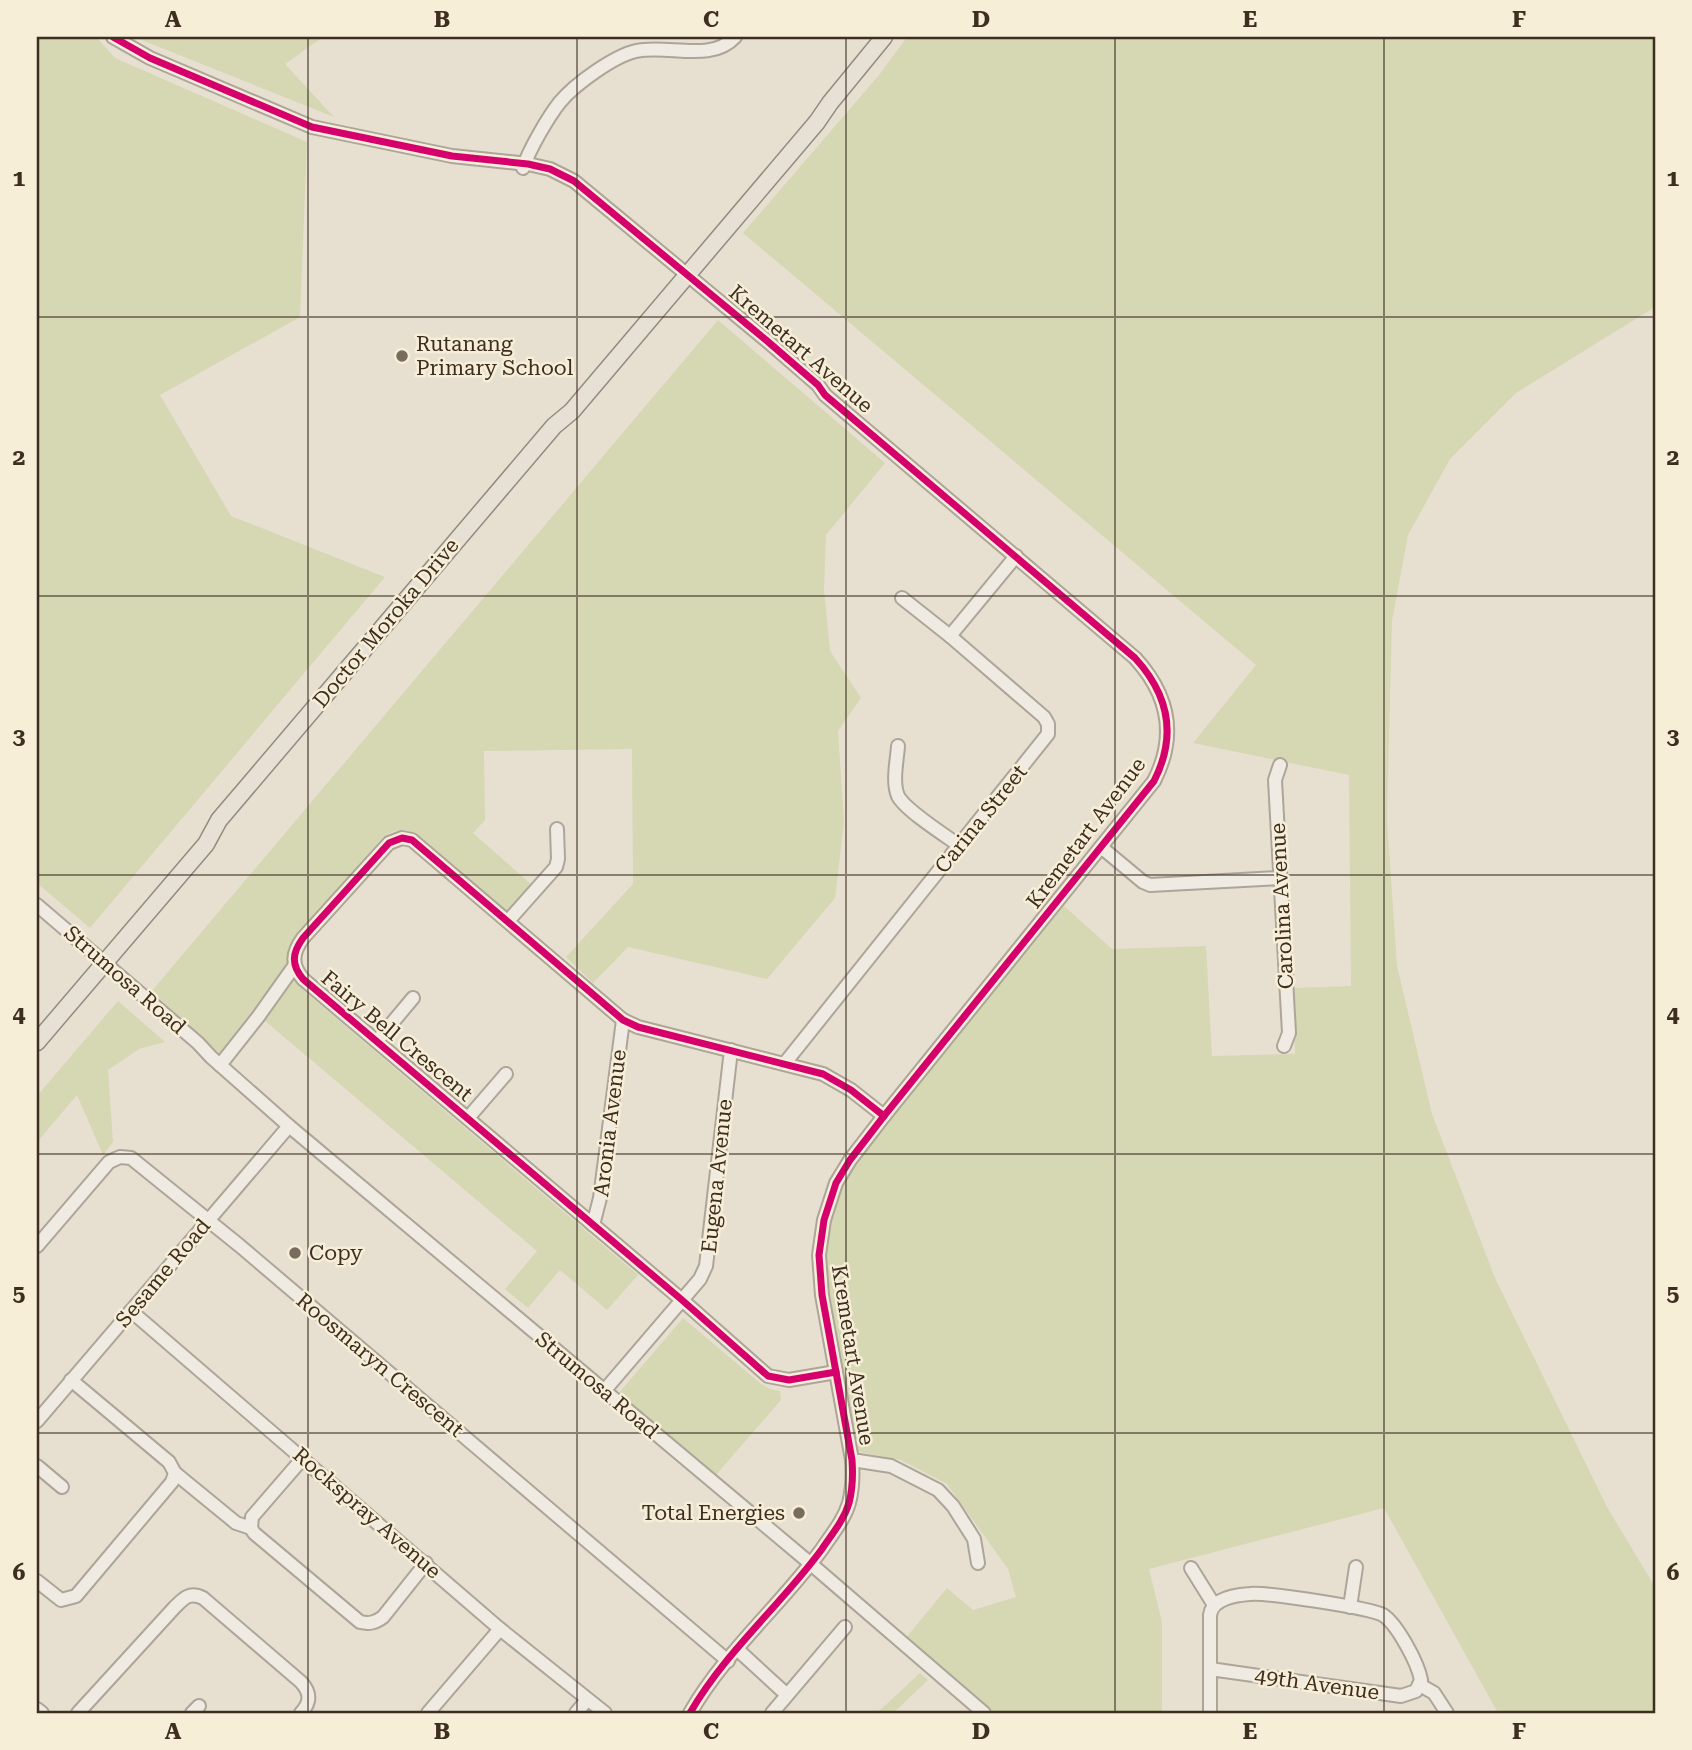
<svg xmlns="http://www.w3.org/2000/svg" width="1692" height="1750" viewBox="0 0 1692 1750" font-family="'Roboto Serif',serif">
	<rect width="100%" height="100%" fill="#e7e0d1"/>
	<g fill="#d6d7b3">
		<path d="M37 37H96L115 58 307 142 300 317 160 395 231 516 385 577 90 928 37 883Z"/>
		<path d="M134 37H323L285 64 334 117Z"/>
		<path d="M907 37H1655V307L1516 393 1450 459 1408 535 1392 621 1387 819 1397 966 1432 1114 1495 1278 1607 1507 1655 1587V1713H1498L1384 1508 1149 1569 1162 1622V1713H991L905 1639 947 1588 973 1610 1016 1597 1008 1569 947 1484 901 1460 855 1451 823 1269 826 1241 835 1202 855 1164 888 1118 1064 906 1112 949 1206 946 1212 1056 1295 1054 1293 988 1351 986 1349 775 1193 743 1256 665 743 233 879 75Z"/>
		<path d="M718 320 885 463 826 535 824 590 830 651 861 698 838 731 844 822 835 898 767 979 628 947 593 983 566 957 633 884 632 749 484 751 485 820 473 833 531 884 507 911 416 833C403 828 395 829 383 837L293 944V975L304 991 638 1275 607 1310 560 1270 528 1308 505 1289 537 1251 264 1020 229 1062 151 992Z"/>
		<path d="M118 1001 165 1042 139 1049 108 1070 113 1142 103 1155 77 1095 37 1142V1096Z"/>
		<path d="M683 1318 760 1383 770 1389 780 1391 781 1400 715 1476 618 1394Z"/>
		<path d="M920 1673 928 1680 893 1713H877Z"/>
	</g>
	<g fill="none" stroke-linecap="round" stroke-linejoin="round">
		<g stroke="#ada599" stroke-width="16">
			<g id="minor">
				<path d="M113 37 150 58 312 127 452 156 528 164 550 169 574 181 766 340 818 385 825 395 1135 658C1169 695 1177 736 1154 781L884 1116 850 1160 836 1183 824 1220 819 1255 822 1295 852 1460C853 1474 853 1488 849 1503 844 1520 832 1534 822 1549 781 1605 725 1652 690 1713"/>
				<path d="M523 168C529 150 548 117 560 102 575 84 614 56 636 51 668 44 711 63 735 37"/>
				<path d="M950 636 1016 556"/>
				<path d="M898 746C897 761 892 782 898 796 905 810 946 836 960 846"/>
				<path d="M1280 765 1275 780 1289 1033 1284 1046"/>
				<path d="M1101 847 1143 882 1150 885 1279 878"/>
				<path d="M37 905 198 1043 211 1057 289 1126 811 1564 984 1713"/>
				<path d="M509 920 556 867 558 859 557 829"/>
				<path d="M377 1041 413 998"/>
				<path d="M785 1063 1048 734V724L1044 717 950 636 902 598"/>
				<path d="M220 1065 258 1017 295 965"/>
				<path d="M468 1118 506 1074"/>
				<path d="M593 1225 600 1198 623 1020"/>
				<path d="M37 1246 109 1162 120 1157 131 1158 240 1246 728 1661"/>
				<path d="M131 1311 500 1629 605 1713"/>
				<path d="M836 1372 789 1380 768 1376 682 1300 303 979C291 965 292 953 303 938L389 843 402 838 412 840 623 1020 638 1027 823 1074 851 1090 884 1116"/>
				<path d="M604 1391 700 1279 706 1266 731 1050"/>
				<path d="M37 1421 289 1126"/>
				<path d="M303 1458 252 1517 251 1528 254 1533 360 1622C369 1624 375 1623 383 1617L426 1563"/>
				<path d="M852 1460 891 1466 938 1490 953 1506 974 1539 978 1563"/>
				<path d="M37 1466 62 1487"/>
				<path d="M175 1473 236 1523 251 1528"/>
				<path d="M1191 1568 1214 1605"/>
				<path d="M37 1581 61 1600 76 1596 172 1482 175 1473 169 1462 71 1380"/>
				<path d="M1350 1607 1356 1567"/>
				<path d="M738 1650 787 1695"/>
				<path d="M1420 1685 1434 1693 1447 1713"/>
				<path d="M37 1709 42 1713"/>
				<path d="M78 1713 174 1608C183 1599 189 1591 203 1598L301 1682C311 1693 311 1702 301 1713"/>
				<path d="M192 1713 199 1706"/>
				<path d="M428 1713 500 1629"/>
				<path d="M576 1713 587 1700"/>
				<path d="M772 1713 845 1627"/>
				<path d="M1210 1713V1615C1212 1599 1235 1595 1250 1594 1266 1592 1370 1608 1383 1615 1397 1624 1418 1663 1421 1680L1416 1691 1401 1696 1210 1669"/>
			</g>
		</g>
		<g stroke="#928b80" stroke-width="19">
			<path id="major" d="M37 1042 206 844 219 820 554 426 572 411 817 122 830 103 884 37"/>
		</g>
		<use href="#minor" stroke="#efebe3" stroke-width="12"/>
		<use href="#major" stroke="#e6e1d4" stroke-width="16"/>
		<g stroke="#f7eed8" stroke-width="11">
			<g id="cycleway">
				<path d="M113 37 150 58 312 127 452 156 528 164 550 169 574 181 766 340 818 385 825 395 1135 658C1169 695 1177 736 1154 781L884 1116 850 1160 836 1183 824 1220 819 1255 822 1295 852 1460C853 1474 853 1488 849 1503 844 1520 832 1534 822 1549 781 1605 725 1652 690 1713"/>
				<path d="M836 1372 789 1380 768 1376 682 1300 303 979C291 965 292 953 303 938L389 843 402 838 412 840 623 1020 638 1027 823 1074 851 1090 884 1116"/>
			</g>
		</g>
		<use href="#cycleway" stroke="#d6006c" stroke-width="7"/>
	</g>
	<path fill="none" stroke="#3d2e20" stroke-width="2" stroke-opacity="0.55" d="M308 37V1713M577 37V1713M846 37V1713M1115 37V1713M1384 37V1713M37 317H1655M37 596H1655M37 875H1655M37 1154H1655M37 1433H1655"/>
	<g fill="#786c5e" stroke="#f7eed8" stroke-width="2.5">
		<circle cx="402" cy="356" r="7"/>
		<circle cx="295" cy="1253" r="7"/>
		<circle cx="799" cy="1513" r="7"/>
	</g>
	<g text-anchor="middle" stroke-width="5" stroke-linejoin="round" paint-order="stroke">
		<g font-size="21" fill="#3d2e20" stroke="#f7eed8" text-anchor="start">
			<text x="416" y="351">Rutanang<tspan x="416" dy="24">Primary School</tspan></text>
			<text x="309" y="1260">Copy</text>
			<text x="785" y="1520" text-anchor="end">Total Energies</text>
		</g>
		<g font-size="21" fill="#3d2e20" stroke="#f7eed8">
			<text transform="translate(801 349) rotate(41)" y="7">Kremetart Avenue</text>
			<text transform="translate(386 623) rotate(-50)" y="7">Doctor Moroka Drive</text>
			<text transform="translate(981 819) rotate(-51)" y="7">Carina Street</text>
			<text transform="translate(1086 833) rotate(-53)" y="7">Kremetart Avenue</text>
			<text transform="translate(1282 906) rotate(-93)" y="7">Carolina Avenue</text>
			<text transform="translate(125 980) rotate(41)" y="7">Strumosa Road</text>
			<text transform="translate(397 1036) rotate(40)" y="7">Fairy Bell Crescent</text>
			<text transform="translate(610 1123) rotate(-83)" y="7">Aronia Avenue</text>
			<text transform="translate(717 1176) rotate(-84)" y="7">Eugena Avenue</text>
			<text transform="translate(163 1273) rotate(-50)" y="7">Sesame Road</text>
			<text transform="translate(853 1355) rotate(81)" y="7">Kremetart Avenue</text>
			<text transform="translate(380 1365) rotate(40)" y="7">Roosmaryn Crescent</text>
			<text transform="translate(597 1385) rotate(40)" y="7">Strumosa Road</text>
			<text transform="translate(367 1513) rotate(41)" y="7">Rockspray Avenue</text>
			<text transform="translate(1317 1684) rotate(8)" y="7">49th Avenue</text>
		</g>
	</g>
	<rect width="1692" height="1750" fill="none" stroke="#f7eed8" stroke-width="77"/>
	<rect x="38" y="38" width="1616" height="1674" fill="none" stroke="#3d2e20" stroke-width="2.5"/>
	<g font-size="23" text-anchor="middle" font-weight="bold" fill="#3d2e20">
		<text x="173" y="27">A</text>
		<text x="442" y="27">B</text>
		<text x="711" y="27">C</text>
		<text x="981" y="27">D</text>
		<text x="1250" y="27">E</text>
		<text x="1519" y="27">F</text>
		<text x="19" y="186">1</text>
		<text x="1673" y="186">1</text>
		<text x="19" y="465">2</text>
		<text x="1673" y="465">2</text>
		<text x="19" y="744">3</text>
		<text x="1673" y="744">3</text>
		<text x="19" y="1022">4</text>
		<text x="1673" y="1022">4</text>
		<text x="19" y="1301">5</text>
		<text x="1673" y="1301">5</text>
		<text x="19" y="1580">6</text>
		<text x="1673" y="1580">6</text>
		<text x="173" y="1739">A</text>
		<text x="442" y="1739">B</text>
		<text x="711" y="1739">C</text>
		<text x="981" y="1739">D</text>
		<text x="1250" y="1739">E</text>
		<text x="1519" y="1739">F</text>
	</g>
</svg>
